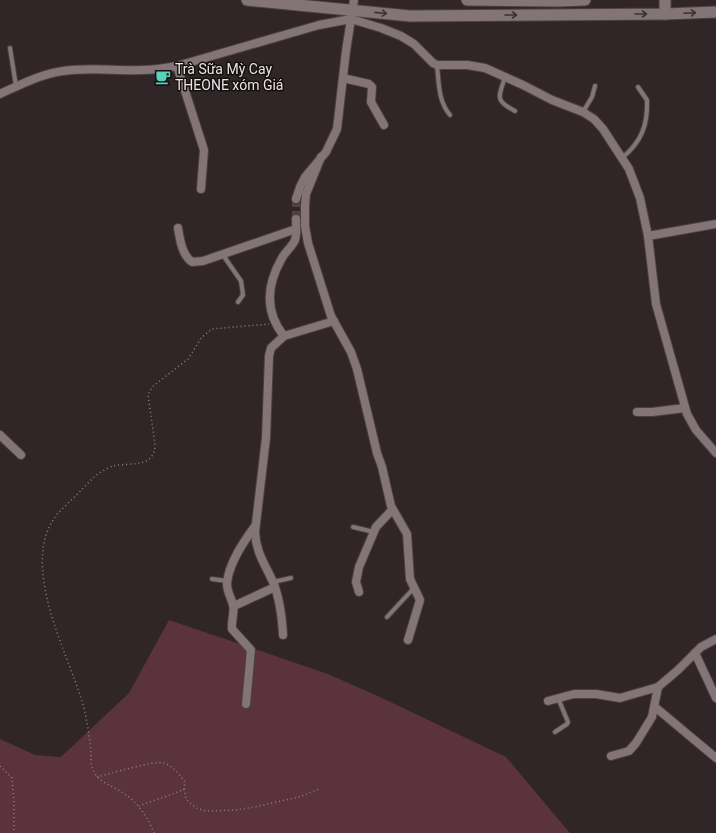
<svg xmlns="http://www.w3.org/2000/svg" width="716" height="833" viewBox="0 0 716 833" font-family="Roboto,sans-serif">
	<rect width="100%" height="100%" fill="#302527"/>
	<path fill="#5a333d" d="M169 620 328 674 380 697 506 757 570 833H0V739L35 755 61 757 129 693Z"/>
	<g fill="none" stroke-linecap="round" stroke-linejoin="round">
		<path stroke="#4c4243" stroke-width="8" stroke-dasharray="8 4" stroke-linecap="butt" d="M296 219V199"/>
		<g stroke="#4b4143" stroke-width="6">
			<g id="service">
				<path d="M10 48 16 86"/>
				<path d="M437 65C439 83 438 101 450 115"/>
				<path d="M505 77C499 97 494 100 515 111"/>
				<path d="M583 112 592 97 595 86"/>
				<path d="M622 158C641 142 648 126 647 100L638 87"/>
				<path d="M223 255 241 281 243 295 238 302"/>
				<path d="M353 527 374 532"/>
				<path d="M212 579 227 581"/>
				<path d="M273 582 291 578"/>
				<path d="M387 617 414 588"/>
				<path d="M555 732 567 724 568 722 558 698"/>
			</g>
		</g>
		<g stroke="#4b4143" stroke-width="10">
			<g id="minor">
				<path d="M177 66 204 150 201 189"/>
				<path d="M343 78 369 84 372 87 371 102 384 125"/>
				<path d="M0 94C20 85 41 74 63 71 90 67 117 71 143 70 155 70 166 68 177 66L319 25 351 19 381 28 401 36 414 44 433 63 437 65H467L485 68 523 85 552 100 583 112 594 119 603 129 629 169 640 198 648 236 656 304 687 414 696 430 716 453"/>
				<path d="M321 157 306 194 305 206V226L308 243 331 316 351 352 357 369 377 453 382 467 391 506 407 534 410 579 420 600 408 640"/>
				<path d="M296 199 300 187 305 177 326 152 337 129 346 51 354 0"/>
				<path d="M178 228C180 240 182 255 192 262L203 261 296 229"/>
				<path d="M648 236 716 224"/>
				<path d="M284 336C264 311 267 284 282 258 285 252 292 247 295 240 297 234 296 225 296 219"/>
				<path d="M637 412H652L685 408"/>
				<path d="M0 435 21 455"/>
				<path d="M359 592 356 582 359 567 376 527 392 510"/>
				<path d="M234 606 275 587"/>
				<path d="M283 635C282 617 280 599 273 582 265 564 256 553 255 532L266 438 269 356 271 348 284 336 334 321"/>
				<path d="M695 653 716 698"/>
				<path d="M548 701 574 694H596L620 698 658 687 678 670 701 647 716 639"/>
				<path d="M246 704 251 650 232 629C231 622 235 610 233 605 231 597 227 592 227 584 228 564 244 541 255 526"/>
				<path d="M655 707 716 758"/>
				<path d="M611 756 629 751 636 743 652 717 658 687"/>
			</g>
		</g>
		<g stroke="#4b4143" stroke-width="13">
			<g id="secondary">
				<path d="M247 0 410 16 665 14 716 12"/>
				<path d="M467 0 558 1 585 0"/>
				<path d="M665 0V14"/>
			</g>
		</g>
		<g stroke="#8d8385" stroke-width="1.5" stroke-dasharray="1 3" stroke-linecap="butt">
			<path d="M0 766 12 778 14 804V833"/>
			<path d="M97 777C110 774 154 760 164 763 173 766 180 775 185 782L184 789C170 796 154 800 139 806"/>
			<path d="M184 789 186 799 196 808 206 811 236 810 254 807 299 797 319 789"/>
			<path d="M154 833C148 818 138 802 123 793 113 786 98 782 93 770 90 765 91 757 91 752 89 735 87 718 82 701 67 652 20 566 55 517 58 512 63 509 67 504 76 496 84 487 93 478 97 474 107 468 113 466 130 462 155 469 155 444L148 395 152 387 188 359 202 337 212 329 269 324"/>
		</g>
		<use href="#service" stroke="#827477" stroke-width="4"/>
		<use href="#minor" stroke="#827477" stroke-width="8"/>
		<use href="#secondary" stroke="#827477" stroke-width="11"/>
	</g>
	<defs><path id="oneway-shaft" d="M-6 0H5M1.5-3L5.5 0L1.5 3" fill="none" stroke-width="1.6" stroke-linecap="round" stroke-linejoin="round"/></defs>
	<g stroke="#3b3234">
		<use href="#oneway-shaft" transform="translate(381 13) rotate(6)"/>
		<use href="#oneway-shaft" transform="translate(690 13) rotate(-3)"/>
		<use href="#oneway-shaft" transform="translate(641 14)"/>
		<use href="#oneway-shaft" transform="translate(511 15)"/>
	</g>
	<defs>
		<g id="cafe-bare" transform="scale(1.2)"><path d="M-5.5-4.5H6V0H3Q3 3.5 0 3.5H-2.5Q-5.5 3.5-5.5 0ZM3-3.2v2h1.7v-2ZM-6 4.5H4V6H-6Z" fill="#5cceba" stroke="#150f10" stroke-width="2.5" paint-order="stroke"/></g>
	</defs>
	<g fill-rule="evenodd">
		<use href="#cafe-bare" x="163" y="77"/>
	</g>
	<g text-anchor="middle" stroke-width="3" stroke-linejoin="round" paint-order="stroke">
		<g font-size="14" fill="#ebe3e4" stroke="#150f10" text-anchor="start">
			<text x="175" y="74">Trà Sữa Mỳ Cay<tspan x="175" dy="16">THEONE xóm Giá</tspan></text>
		</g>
	</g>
</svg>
